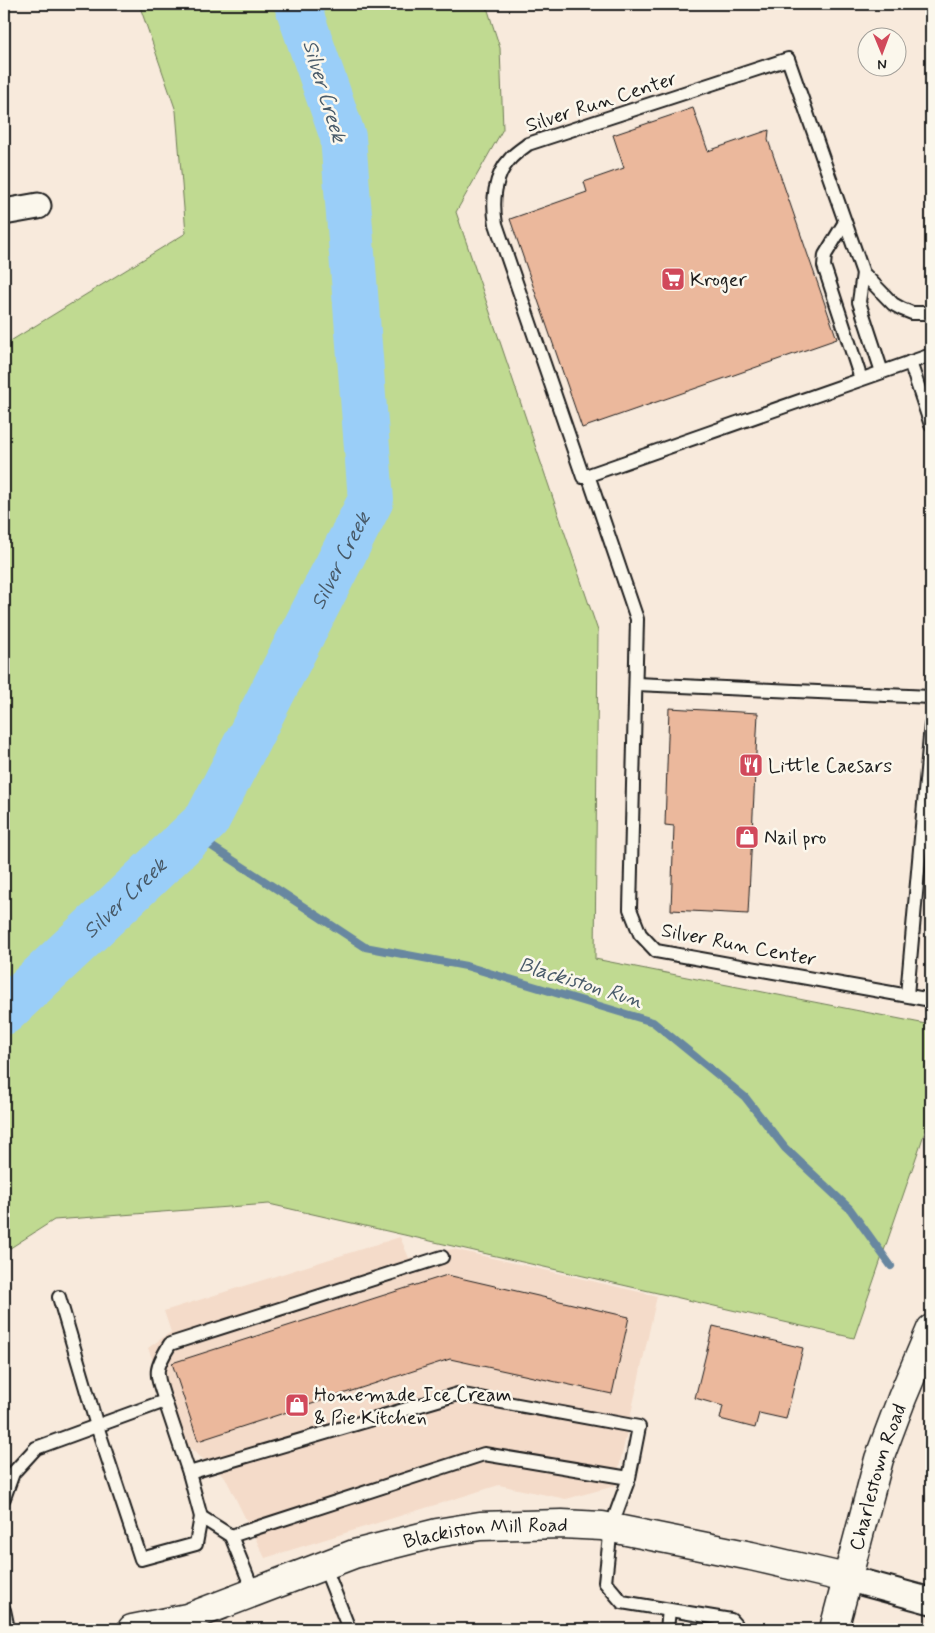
<svg xmlns="http://www.w3.org/2000/svg" width="935" height="1633" viewBox="0 0 935 1633" font-family="Mynerve,sans-serif">
	<rect width="100%" height="100%" fill="#f8eadc"/>
	<filter id="ink" filterUnits="userSpaceOnUse"><feTurbulence type="fractalNoise" baseFrequency=".02" numOctaves="2"/><feDisplacementMap in="SourceGraphic" scale="10" xChannelSelector="R" yChannelSelector="G"/><feConvolveMatrix kernelMatrix="1 2 1 2 8 2 1 2 1" color-interpolation-filters="sRGB"/></filter>
	<g filter="url(#ink)">
		<path fill="#f4dbc9" d="M400 1237 409 1258 453 1249 657 1296 615 1486 566 1499 499 1485 265 1558 225 1477 186 1445 148 1348 171 1332 164 1311Z"/>
		<path fill="#c0da91" stroke="#6e7b56" d="M139 4H486L500 48 503 129 456 212 598 631 595 959 931 1025V1114L854 1338 269 1204 54 1220 4 1252V345L186 233 176 111Z"/>
		<g fill="none" stroke-linecap="round" stroke-linejoin="round">
			<path stroke="#6887a0" stroke-width="8" d="M193 834 365 947 466 966 653 1022 745 1097 785 1148 850 1209 891 1266"/>
			<path stroke="#9acef8" stroke-width="46" id="s1" d="M4 1012 207 820 371 500 343 137 297 4"/>
		</g>
		<g fill="#ebb89c" stroke="#1c1c1c">
			<path d="M693 108 708 151 769 130 768 140 837 339 582 428 510 219 587 192 584 182 624 168 613 135Z"/>
			<path d="M669 708 758 713 748 914 671 910 674 826 665 825Z"/>
			<path d="M447 1275 629 1317 612 1394 450 1359 198 1441 172 1363Z"/>
			<path d="M713 1326 803 1348 786 1419 759 1413 755 1428 720 1419 723 1406 695 1398Z"/>
		</g>
		<g fill="none" stroke-linecap="round" stroke-linejoin="round">
			<g stroke="#1c1c1c" stroke-width="16">
				<g id="service">
					<path d="M845 222 825 255 824 266 861 379"/>
					<path d="M863 273 859 302 882 372"/>
					<path d="M931 313H912L902 309 893 304 863 273 788 59 528 144C522 149 515 153 510 159 494 176 492 202 496 224L583 477 931 355"/>
					<path d="M910 362 931 425"/>
					<path d="M588 475 637 619 630 909 640 934 656 951 931 1000"/>
					<path d="M636 684 931 697"/>
					<path d="M907 995 931 725"/>
					<path d="M59 1297 97 1426 141 1559 196 1544 201 1517"/>
					<path d="M165 1401C156 1372 153 1372 170 1344L442 1257"/>
					<path d="M189 1473 458 1394 639 1427 629 1478"/>
					<path d="M4 1498 13 1473 36 1448 165 1401 189 1473 201 1517 231 1536"/>
					<path d="M324 1565 349 1629"/>
					<path d="M254 1593 231 1536 484 1454 629 1478 611 1527 605 1582 622 1602 731 1620 739 1629"/>
					<path d="M4 1610 8 1629"/>
					<path d="M667 1629 669 1610"/>
				</g>
			</g>
			<g stroke="#1c1c1c" stroke-width="29">
				<g id="minor">
					<path d="M4 212 38 206"/>
					<path d="M846 1578 931 1601"/>
				</g>
			</g>
			<g stroke="#1c1c1c" stroke-width="31">
				<g id="secondary">
					<path id="s2" d="M132 1629 187 1618 354 1554 437 1533 480 1526 562 1524 602 1526 751 1556 846 1578"/>
				</g>
			</g>
			<g stroke="#1c1c1c" stroke-width="31">
				<g id="primary">
					<path id="s3" d="M834 1629 879 1459 902 1398 931 1329"/>
				</g>
			</g>
			<use href="#service" stroke="#fbf7ec" stroke-width="12"/>
			<use href="#minor" stroke="#fbf7ec" stroke-width="25"/>
			<use href="#secondary" stroke="#fbf7ec" stroke-width="28"/>
			<use href="#primary" stroke="#fbf7ec" stroke-width="28"/>
		</g>
	</g>
	<defs>
		<g id="supermarket-square" transform="scale(1.25)"><rect x="-9" y="-9" width="18" height="18" rx="4" fill="#d1495b" stroke="#fbf7ec"/><path d="M-6-5.5h2.5l.6 2H6L4.5 2H-2.5L-4.4-4H-6ZM-1.5 3.2a1.3 1.3 0 1 0 .1 0ZM3 3.2a1.3 1.3 0 1 0 .1 0Z" fill="#fff"/></g>
		<g id="restaurant-square" transform="scale(1.25)"><rect x="-9" y="-9" width="18" height="18" rx="4" fill="#d1495b" stroke="#fbf7ec"/><path d="M-5-6h1v4h1v-4h1v4h1v-4h1v5L-1.5 .5V6h-2V.5L-5-1ZM5-6V6H3V1.5H1.5Q1.5-4 5-6Z" fill="#fff"/></g>
		<g id="shop-square" transform="scale(1.25)"><rect x="-9" y="-9" width="18" height="18" rx="4" fill="#d1495b" stroke="#fbf7ec"/><path d="M-5-2.5h2.3a2.7 3.5 0 0 1 5.4 0H5L5.5 6h-11ZM-1.5-2.5h3a1.5 2.3 0 0 0-3 0Z" fill="#fff"/></g>
	</defs>
	<g fill-rule="evenodd">
		<use href="#supermarket-square" x="673" y="279"/>
		<use href="#restaurant-square" x="751" y="765"/>
		<use href="#shop-square" x="747" y="837"/>
		<use href="#shop-square" x="297" y="1405"/>
	</g>
	<g text-anchor="middle" stroke-width="5" stroke-linejoin="round" paint-order="stroke">
		<g font-size="20" fill="#1c1c1c" stroke="#fbf7ec">
			<text transform="translate(601 101) rotate(-18)" y="7">Silver Run Center</text>
			<text transform="translate(739 944) rotate(11)" y="7">Silver Run Center</text>
			<text dy="7" stroke="none"><textPath href="#s3" startOffset="158">Charlestown Road</textPath></text>
			<text dy="7" stroke="none"><textPath href="#s2" startOffset="369">Blackiston Mill Road</textPath></text>
		</g>
		<g font-size="20" fill="#1c1c1c" stroke="#fbf7ec" text-anchor="start">
			<text x="690" y="286">Kroger</text>
			<text x="768" y="772">Little Caesars</text>
			<text x="764" y="844">Nail pro</text>
			<text x="314" y="1401">Homemade Ice Cream<tspan x="314" dy="23">&amp; Pie Kitchen</tspan></text>
		</g>
		<g font-size="21" font-style="italic" fill="#485a69" stroke="#fbf7ec">
			<text transform="translate(325 91) rotate(73)" y="7">Silver Creek</text>
			<text dy="7" stroke="none"><textPath href="#s1" startOffset="571">Silver Creek</textPath></text>
			<text dy="7" stroke="none"><textPath href="#s1" startOffset="166">Silver Creek</textPath></text>
			<text transform="translate(581 982) rotate(17)" y="7">Blackiston Run</text>
		</g>
	</g>
	<rect width="935" height="1633" fill="none" stroke="#fbf7ec" stroke-width="20"/>
	<rect x="10" y="10" width="915" height="1613" fill="none" stroke="#1c1c1c" stroke-width="2" filter="url(#ink)"/>
	<g transform="translate(882 52) rotate(179)"><circle r="24" fill="#fbf7ec" stroke="#a29f99"/>
	<path d="M0-4L9 19L0 12L-9 19Z" fill="#d1495b"/>
	<text y="-8" font-size="14" font-weight="bold" text-anchor="middle" fill="#1c1c1c">N</text>
	</g>
</svg>
